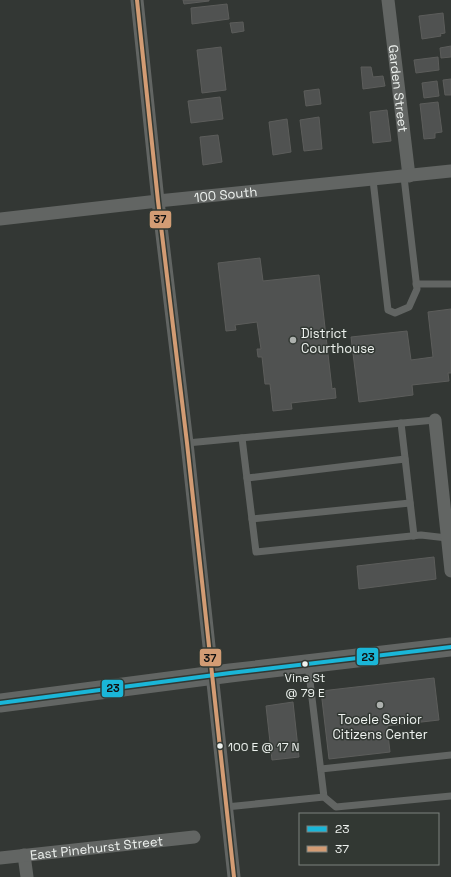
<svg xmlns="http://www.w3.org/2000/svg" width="451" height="877" viewBox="0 0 451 877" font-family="'Space Grotesk',sans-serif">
	<rect width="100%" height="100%" fill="#333734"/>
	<g fill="#505251" stroke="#5c5d5b">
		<path d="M183 0H209V1L184 4Z"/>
		<path d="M227 4 229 19 192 24 191 8Z"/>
		<path d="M443 13 445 33 440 34 441 36 422 39 419 16Z"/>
		<path d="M243 22 244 31 232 33 230 23Z"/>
		<path d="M451 46V57L441 58 440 48Z"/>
		<path d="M221 47 226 90 202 93 197 50Z"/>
		<path d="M438 57 439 70 416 73 414 60Z"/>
		<path d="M361 67H371L373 77 383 76 385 86 363 89Z"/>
		<path d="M451 79V95H445L443 80Z"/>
		<path d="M437 81 439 96 424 98 422 83Z"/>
		<path d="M319 89 321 104 306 106 304 91Z"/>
		<path d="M220 97 223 119 191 123 188 101Z"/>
		<path d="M438 102 442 132 435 133V138L424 139 420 104Z"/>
		<path d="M387 110 391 141 373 143 370 112Z"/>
		<path d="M319 117 322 149 304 151 300 120Z"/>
		<path d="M287 119 291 152 273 155 269 122Z"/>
		<path d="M218 135 222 162 203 165 200 137Z"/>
		<path d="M260 258 263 281 319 275 332 389 335 388 336 398 291 403 292 409 273 411 270 384H265L262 357H258L257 349H261L257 322 235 325 236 330 226 331 218 263Z"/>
		<path d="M451 309V373H448L449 381 412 385 413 395 359 402 351 337 407 331 411 360 433 357 428 312Z"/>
		<path d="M434 557 436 579 359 589 357 566Z"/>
		<path d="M434 678 439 720 387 726 390 752 329 759 321 691Z"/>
		<path d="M293 702 299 757 272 760 266 706Z"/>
	</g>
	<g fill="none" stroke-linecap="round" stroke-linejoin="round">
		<g stroke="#626563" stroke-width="7">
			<path d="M373 180 388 310 395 313 409 307 417 289 404 177"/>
			<path d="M416 284H451"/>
			<path d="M401 423 414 536"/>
			<path d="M242 438 256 552 421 535 447 538"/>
			<path d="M187 443 435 420"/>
			<path d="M247 478 405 459"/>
			<path d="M252 519 410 503"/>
			<path d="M308 665 324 797 336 807 451 796"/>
			<path d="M321 769 451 755"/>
			<path d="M226 807 324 797"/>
		</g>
		<g stroke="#626563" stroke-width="13">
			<path d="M137 0 158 201 187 443 234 877"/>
			<path id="s1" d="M388 0 409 176"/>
			<path id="s2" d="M0 219 158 201 451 171"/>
			<path d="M435 420 451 571"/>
			<path d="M24 855 27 877"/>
			<path id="s3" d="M0 858 194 837"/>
		</g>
		<path stroke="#626563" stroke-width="19" d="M0 703 230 673 451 647"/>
		<g stroke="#323833" stroke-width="7">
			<path id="bus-1" d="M0 703 230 673 451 647"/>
		</g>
		<g stroke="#323833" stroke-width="7">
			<path id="bus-2" d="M137 0 158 201 187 443 234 877"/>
		</g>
		<use href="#bus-1" stroke="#1ab6d8" stroke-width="4"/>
		<use href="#bus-2" stroke="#d39c74" stroke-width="4"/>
	</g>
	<g fill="#adb1ae" stroke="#323833" stroke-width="1.5">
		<circle cx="293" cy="340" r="4"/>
		<circle cx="380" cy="705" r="4"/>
	</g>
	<g fill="#eef2ef" stroke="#323833" stroke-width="1.5">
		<circle cx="305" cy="664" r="3.5"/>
		<circle cx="220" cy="746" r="3.5"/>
	</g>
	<g text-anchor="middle" stroke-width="3" stroke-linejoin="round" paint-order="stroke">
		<g font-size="12" fill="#eef2ef" stroke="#323833">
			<text x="305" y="682">Vine St<tspan x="305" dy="15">@ 79 E</tspan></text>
			<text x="228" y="751" text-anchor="start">100 E @ 17 N</text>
		</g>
		<g font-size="13" fill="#eef2ef" stroke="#323833">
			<text dy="5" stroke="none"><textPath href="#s1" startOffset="89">Garden Street</textPath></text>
			<text dy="5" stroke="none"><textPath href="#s2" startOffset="227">100 South</textPath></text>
			<text dy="5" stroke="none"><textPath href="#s3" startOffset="97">East Pinehurst Street</textPath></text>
		</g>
		<g font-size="13" fill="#eef2ef" stroke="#323833" text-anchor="start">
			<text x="301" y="338">District<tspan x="301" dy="15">Courthouse</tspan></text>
			<text x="380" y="724" text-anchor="middle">Tooele Senior<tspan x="380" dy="15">Citizens Center</tspan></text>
		</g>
	</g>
	<g stroke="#323833" stroke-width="1.5">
		<rect x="149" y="210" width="23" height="19" rx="4" fill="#d39c74"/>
		<rect x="356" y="647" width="23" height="19" rx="4" fill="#1ab6d8"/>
		<rect x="199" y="648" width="23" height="19" rx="4" fill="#d39c74"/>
		<rect x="101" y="679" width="23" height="19" rx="4" fill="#1ab6d8"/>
	</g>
	<g font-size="11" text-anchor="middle" font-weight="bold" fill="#111">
		<text x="160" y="223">37</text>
		<text x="368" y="661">23</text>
		<text x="210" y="662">37</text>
		<text x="113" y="692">23</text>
	</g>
	<rect x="299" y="813" width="140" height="52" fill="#323833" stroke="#7d827e"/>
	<rect x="307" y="826" width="20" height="6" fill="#1ab6d8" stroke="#7d827e"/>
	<text x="335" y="833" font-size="12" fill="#eef2ef">23</text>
	<rect x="307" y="846" width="20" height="6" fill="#d39c74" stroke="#7d827e"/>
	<text x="335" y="853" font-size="12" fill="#eef2ef">37</text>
</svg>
